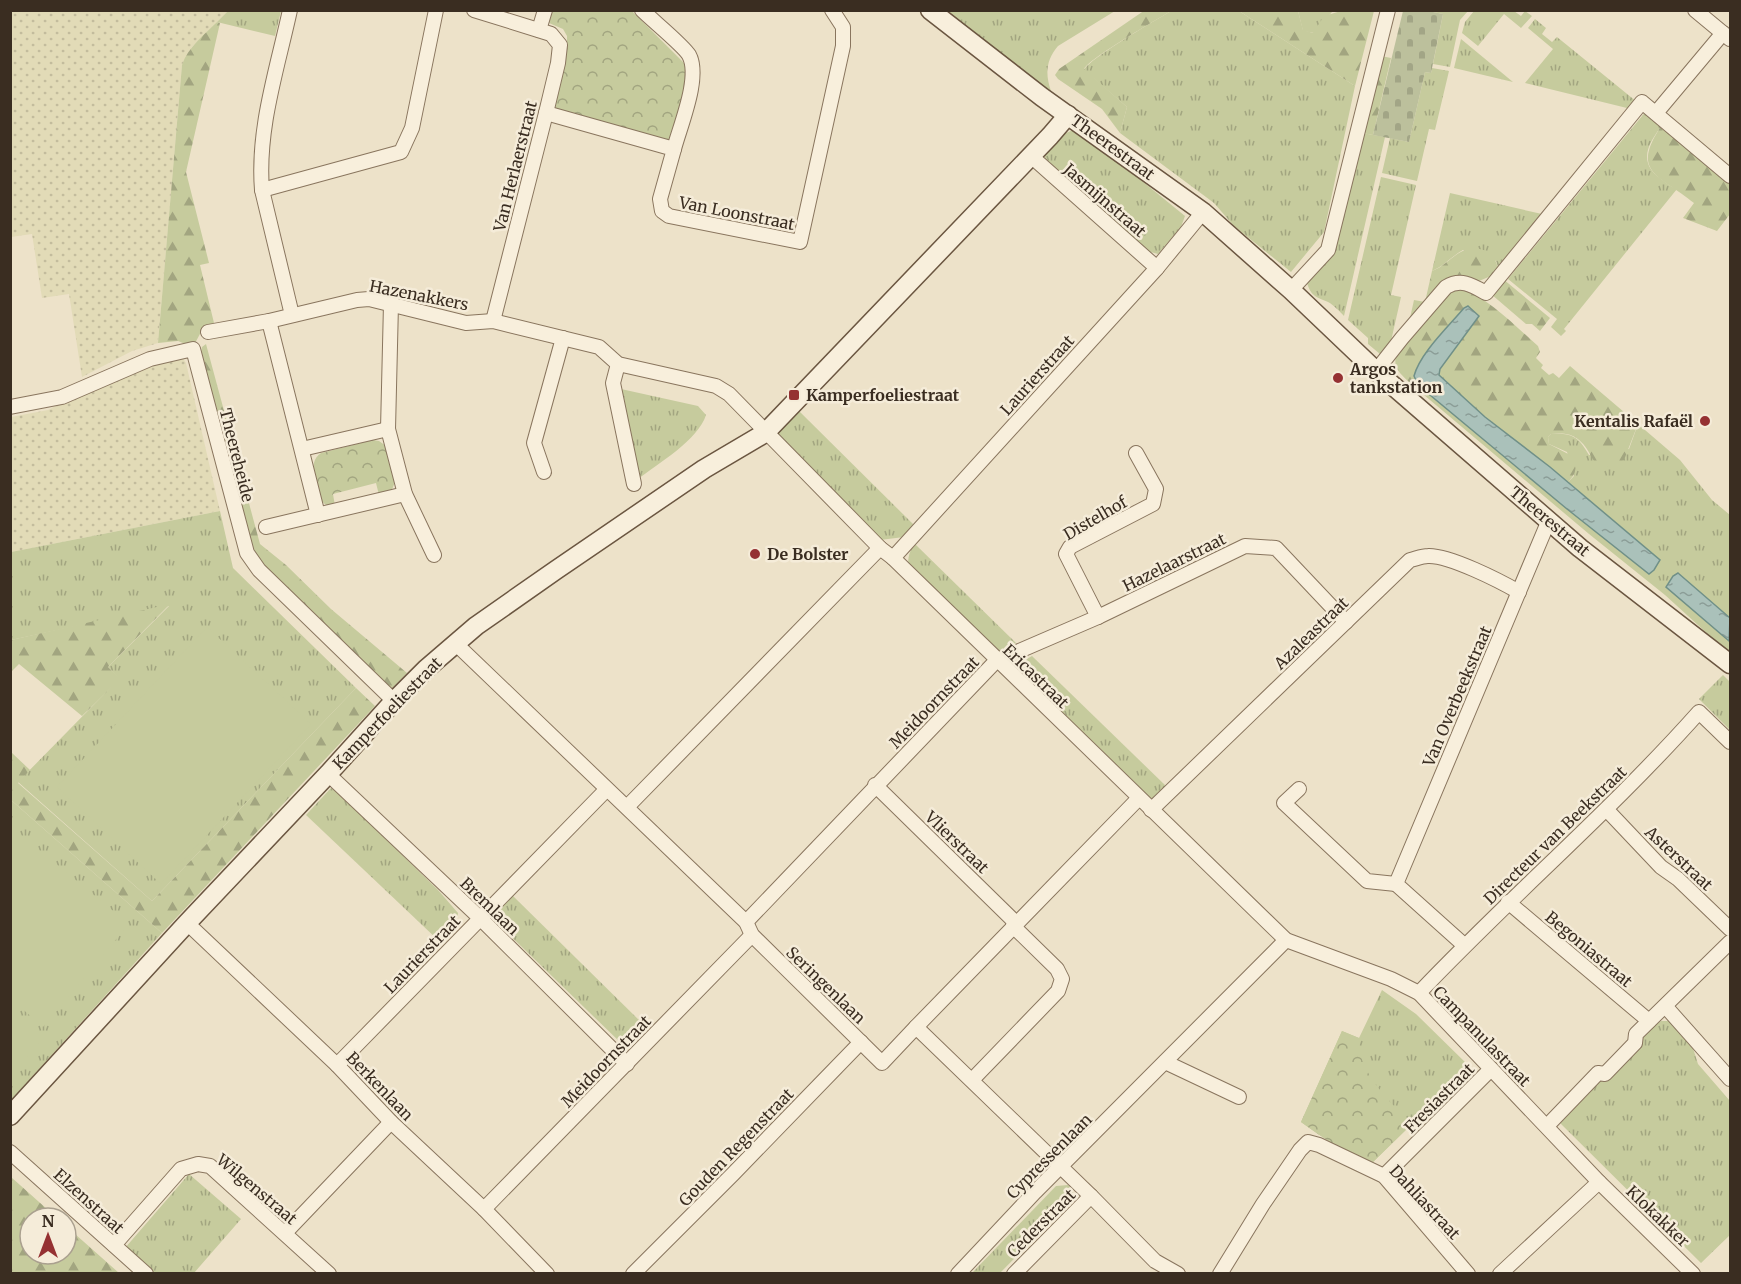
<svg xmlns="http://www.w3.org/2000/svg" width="1741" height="1284" viewBox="0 0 1741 1284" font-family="Merriweather,serif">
	<defs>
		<pattern id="farmland-dots" width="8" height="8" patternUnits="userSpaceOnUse" patternTransform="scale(1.5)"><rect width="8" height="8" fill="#e2dbb7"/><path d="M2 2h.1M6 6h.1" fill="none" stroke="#c3bc9d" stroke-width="1.8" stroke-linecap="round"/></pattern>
		<pattern id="grass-tufts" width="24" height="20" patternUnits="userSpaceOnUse" patternTransform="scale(1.5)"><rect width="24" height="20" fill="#c6cb9d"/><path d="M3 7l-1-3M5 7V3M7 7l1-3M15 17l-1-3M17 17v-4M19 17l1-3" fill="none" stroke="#a2a580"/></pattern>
		<pattern id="forest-firs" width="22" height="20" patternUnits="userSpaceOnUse" patternTransform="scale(1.5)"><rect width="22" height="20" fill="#c6cb9d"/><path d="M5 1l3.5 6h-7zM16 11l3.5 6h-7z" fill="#a2a580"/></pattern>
		<pattern id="cemetery-stones" width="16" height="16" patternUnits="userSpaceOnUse" patternTransform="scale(1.5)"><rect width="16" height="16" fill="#bcc09c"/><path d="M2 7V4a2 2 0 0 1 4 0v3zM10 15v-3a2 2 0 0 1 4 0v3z" fill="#a2a586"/></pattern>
		<pattern id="park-crowns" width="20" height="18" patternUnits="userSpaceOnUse" patternTransform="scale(1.5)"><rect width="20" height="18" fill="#c6cb9d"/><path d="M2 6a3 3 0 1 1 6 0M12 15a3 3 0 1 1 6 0" fill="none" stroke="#a2a580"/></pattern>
		<pattern id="water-ripples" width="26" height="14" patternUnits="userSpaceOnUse" patternTransform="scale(1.5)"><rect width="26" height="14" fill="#aac1ba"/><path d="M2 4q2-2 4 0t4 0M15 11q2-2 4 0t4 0" fill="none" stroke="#8b9d97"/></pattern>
	</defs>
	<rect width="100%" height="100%" fill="#ede2c9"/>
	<g fill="url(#farmland-dots)">
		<path d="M11 11H228L192 47 182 65 158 343 132 351 82 377 69 294 42 298 32 234 11 237Z"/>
		<path d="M181 355 186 363 220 511 11 552V417L48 410 125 369Z"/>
	</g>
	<g fill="url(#grass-tufts)">
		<path d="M943 10 1115 11 1058 46C1046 60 1045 74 1051 91L1016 68Z"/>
		<path d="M228 11H281L275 36 217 22Z"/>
		<path d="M1171 11H1239L1355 86 1324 232 1291 272 1234 226 1214 203 1120 133 1127 107 1084 70C1090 58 1156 20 1171 11Z"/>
		<path d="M1298 11H1341L1332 12 1314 33 1303 31Z"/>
		<path d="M1428 11H1468L1460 20 1450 67 1433 64 1443 14Z"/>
		<path d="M1474 11H1514L1521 16 1525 11 1532 16 1521 28 1504 14 1478 46 1462 33 1465 22Z"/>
		<path d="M1535 19 1546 28 1542 34 1552 42 1557 37 1637 102 1631 109 1525 83 1553 49 1528 28Z"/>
		<path d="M1461 39 1513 82 1454 68Z"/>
		<path d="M1432 68 1449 71 1435 130 1429 129 1417 181 1382 173 1390 138 1409 142 1425 72 1431 73Z"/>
		<path d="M1647 110 1662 125C1650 142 1638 159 1657 176 1664 181 1669 186 1677 189L1564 329 1566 331 1561 336 1551 327 1557 319 1508 279Z"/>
		<path d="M1073 130 1115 159 1185 216 1181 227 1158 254 1147 251 1045 160V150L1059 136Z"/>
		<path d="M1362 133 1385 137 1344 316C1340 312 1334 305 1328 302 1316 297 1311 296 1307 283L1332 256Z"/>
		<path d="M1381 177 1416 185 1391 295 1401 297 1391 341 1380 354 1368 344V338L1348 320Z"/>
		<path d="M1450 193 1542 214 1498 268 1496 261 1463 250C1452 256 1444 266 1432 271Z"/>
		<path d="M1415 381 1567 509 1660 560 1568 482 1574 476 1567 452 1549 444 1548 437 1551 434C1572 433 1578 436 1589 455L1629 449 1638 424 1680 460 1712 500 1730 515V618L1678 574 1730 640V652L1710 636 1665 595 1589 534 1411 384Z"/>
		<path d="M621 389 698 406 706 415C698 440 659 463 638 479Z"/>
		<path d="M797 409 914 525 904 537 880 540 773 435Z"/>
		<path d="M220 511 233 568 356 688 152 901 18 782 119 679 108 667 169 606 11 640V552Z"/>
		<path d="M915 544 1016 643 999 654 908 567C908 557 909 551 915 544Z"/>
		<path d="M1032 656 1167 787 1153 798H1146L1013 667Z"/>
		<path d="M1723 675 1730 682V730L1699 699Z"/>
		<path d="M331 788 338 792 438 890 458 913 456 923 439 941 306 815Z"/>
		<path d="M11 800 162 933 11 1100Z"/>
		<path d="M512 895 644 1025 622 1044 495 921 494 913Z"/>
		<path d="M1382 990 1416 1014 1467 1064 1465 1072 1373 1162C1348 1155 1323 1138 1301 1122L1342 1031 1359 1038Z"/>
		<path d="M1661 1021H1670L1691 1042 1698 1064 1730 1101V1235L1701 1263 1560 1123 1563 1115 1599 1080 1606 1079 1641 1045 1644 1034Z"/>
		<path d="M189 1174 241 1219 194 1273H151L125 1248Z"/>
		<path d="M1068 1185 1073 1190V1197L1071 1201 1000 1273H972L1056 1186Z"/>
	</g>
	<g fill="url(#forest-firs)">
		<path d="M1145 10 1171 11C1156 20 1090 58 1084 69L1127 107 1120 133 1102 109 1058 79 1055 75 1059 69Z"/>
		<path d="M1341 11H1374L1355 86 1239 11H1298L1303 30 1313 33 1324 16Z"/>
		<path d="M217 22 220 23 186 172 209 263 200 265 214 323 201 332 193 347 178 341 158 343 182 65C188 47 204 35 217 22Z"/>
		<path d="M1381 56 1391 58 1373 135 1362 133Z"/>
		<path d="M1662 125 1730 182V214L1717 231 1683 218 1694 203C1660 175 1629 173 1662 125Z"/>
		<path d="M1472 248C1487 249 1494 253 1498 268L1491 276 1479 281 1466 278 1414 319 1410 318 1414 300 1425 302 1432 271C1448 265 1453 252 1472 248Z"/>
		<path d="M1503 279 1550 318 1540 331 1532 324H1526L1491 294Z"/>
		<path d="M1458 287C1489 298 1514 325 1538 346L1540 352 1536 358 1543 365 1541 368 1549 375 1553 373 1559 378 1570 366 1638 424 1624 460C1589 478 1597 455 1579 440 1571 433 1561 433 1551 434L1548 437 1549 444 1574 457C1577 468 1576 474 1568 482L1485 417 1439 375 1440 370 1414 376 1415 381 1411 384C1402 375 1391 368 1397 354L1450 290Z"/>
		<path d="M206 344 260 544 286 565 331 609 407 673 385 695 246 560 201 353 202 347Z"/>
		<path d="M170 604 108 667 120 679 82 716 19 664 11 672V640Z"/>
		<path d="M356 688 375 706 162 933 11 800V752L30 770 18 783 152 901Z"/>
		<path d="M11 1177 57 1218H30V1254H66V1226L119 1273H11Z"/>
	</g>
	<path fill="url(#cemetery-stones)" d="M1403 11H1428L1443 14 1431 73 1425 72 1409 142 1373 135Z"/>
	<g fill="url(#park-crowns)">
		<path d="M552 11H632L687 66 688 70 671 142 550 112 567 44V36L563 29 549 23Z"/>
		<path d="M373 440 379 441 386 446 395 482 391 492 379 495 376 483 333 494 335 506C328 506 326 506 321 500 317 486 306 463 321 453Z"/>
		<path d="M1342 1031 1359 1038C1357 1073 1390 1100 1411 1125L1373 1162C1348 1155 1323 1138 1301 1122Z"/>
	</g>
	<g fill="#c6cb9d">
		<path d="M207 627 311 724 161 884 57 787Z"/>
		<path d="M10 826 129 924 43 1027 11 999Z"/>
		<path d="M11 1019 39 1043 11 1076Z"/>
	</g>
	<g fill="url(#water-ripples)" stroke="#709088" stroke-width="1.5">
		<path d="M1468 306 1479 316 1440 369 1439 375 1485 417 1550 467 1660 560 1654 570 1649 574 1567 509 1418 385 1414 376C1420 353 1449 326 1464 308Z"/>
		<path d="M1678 573 1730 618 1729 641 1666 587 1673 576Z"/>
	</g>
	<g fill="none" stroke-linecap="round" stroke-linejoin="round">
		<g stroke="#89755e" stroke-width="16">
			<g id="street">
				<path d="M290 10C277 70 257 129 262 190L292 315"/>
				<path d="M474 10 551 34 560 45 558 63 546 113 493 321"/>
				<path d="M642 10C652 20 684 46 689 55 701 77 680 126 674 149"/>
				<path d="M1695 10 1730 39"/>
				<path d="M539 30 545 10"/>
				<path d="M546 113 674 149 660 199 662 211 669 216 800 242 843 46V27L832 10"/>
				<path d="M1656 113 1723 33"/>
				<path d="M1031 156 1157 268"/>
				<path d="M262 190 401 152 412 128 436 10"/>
				<path d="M1291 290 1328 250 1388 10"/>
				<path d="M391 304 388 429 405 494 434 555"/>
				<path d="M269 321 318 515"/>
				<path d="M208 332 269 321 357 300 369 299 466 323 493 321 599 347 618 364 716 386 729 394 880 548 893 558 1286 940 1391 979 1419 993 1599 1182 1693 1274"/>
				<path d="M618 364 613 383 634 484"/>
				<path d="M1376 371 1402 338 1446 287C1461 278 1472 285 1486 293L1642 102 1730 176"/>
				<path d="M10 407 62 397 150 359 193 349 247 553 259 570 394 701"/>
				<path d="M302 449 388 429"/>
				<path d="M544 472 534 443 563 338"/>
				<path d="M266 527 405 494"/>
				<path d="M893 558 1157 268 1203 212"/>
				<path d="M1098 617 1066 554 1070 547 1153 504 1156 489 1136 453"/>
				<path d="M455 643 746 922 752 935 882 1063 916 1027 1091 1196 1155 1261 1178 1274"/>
				<path d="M328 774 480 918 627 1064"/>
				<path d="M875 785 1016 923"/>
				<path d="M1299 789 1284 803 1367 881 1396 884"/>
				<path d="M627 807 880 548"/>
				<path d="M1151 810 1410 560C1415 559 1422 556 1428 556 1449 555 1500 581 1519 592"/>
				<path d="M1607 810 1661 867 1678 879 1730 929"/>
				<path d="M1508 902 1649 1021"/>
				<path d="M746 922 996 661 1098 617 1245 546 1276 548 1346 622"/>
				<path d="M187 923 337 1065 391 1122 484 1209 547 1274"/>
				<path d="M1464 945 1396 884 1549 520"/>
				<path d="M1419 993C1510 897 1611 811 1699 712L1730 742"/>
				<path d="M1666 1007 1730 1079"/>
				<path d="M916 1027 1139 798"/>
				<path d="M1165 1062 1239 1097"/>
				<path d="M337 1065 606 790"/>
				<path d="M972 1080 1058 991 1062 979 1057 969 1013 926"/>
				<path d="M1547 1126 1598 1073 1605 1074 1635 1043 1636 1034 1730 942"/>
				<path d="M10 1152 146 1274"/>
				<path d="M1384 1176 1491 1069"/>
				<path d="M484 1209 752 935"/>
				<path d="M285 1233 391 1122"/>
				<path d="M114 1245 181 1169 198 1164 210 1166 329 1274"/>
				<path d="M633 1274 733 1174 861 1042"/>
				<path d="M958 1274 1035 1192 1286 940"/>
				<path d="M1014 1274 1091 1196"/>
				<path d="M1220 1274 1263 1204 1300 1150 1308 1142 1319 1145 1384 1176 1468 1274"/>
				<path d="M1500 1274 1599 1182"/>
			</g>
		</g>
		<g stroke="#6b5641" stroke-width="21">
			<g id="secondary">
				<path d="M930 10 1042 97 1203 212 1291 290 1376 371 1580 548 1730 664"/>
				<path d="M10 1116 187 923 328 774 394 701 426 669 476 626 556 570 704 469 765 433 1050 136 1068 115"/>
			</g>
		</g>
		<use href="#street" stroke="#f8efdc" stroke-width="14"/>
		<use href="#secondary" stroke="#f8efdc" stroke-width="18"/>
	</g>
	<g fill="#953132" stroke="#f5ecd9" stroke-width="2">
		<circle cx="1338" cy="378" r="6"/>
		<rect x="788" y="389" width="12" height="12" rx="3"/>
		<circle cx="1705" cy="421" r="6"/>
		<circle cx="755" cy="554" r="6"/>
	</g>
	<g text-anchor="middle" stroke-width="5" stroke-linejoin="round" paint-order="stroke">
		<g font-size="16" fill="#3a2d21" stroke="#f5ecd9">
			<text transform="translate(1113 147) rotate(36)" y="6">Theerestraat</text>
			<text transform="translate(515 166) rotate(-76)" y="6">Van Herlaerstraat</text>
			<text transform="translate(1105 200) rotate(41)" y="6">Jasmijnstraat</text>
			<text transform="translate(737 213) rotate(11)" y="6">Van Loonstraat</text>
			<text transform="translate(419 295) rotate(11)" y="6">Hazenakkers</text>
			<text transform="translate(1037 375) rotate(-48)" y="6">Laurierstraat</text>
			<text transform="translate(237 455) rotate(76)" y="6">Theereheide</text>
			<text transform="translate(1095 518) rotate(-30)" y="6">Distelhof</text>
			<text transform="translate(1550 521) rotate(40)" y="6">Theerestraat</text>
			<text transform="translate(1174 562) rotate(-26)" y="6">Hazelaarstraat</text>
			<text transform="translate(1311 633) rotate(-44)" y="6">Azaleastraat</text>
			<text transform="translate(1036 676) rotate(44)" y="6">Ericastraat</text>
			<text transform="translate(1457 696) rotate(-67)" y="6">Van Overbeekstraat</text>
			<text transform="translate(934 702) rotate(-46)" y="6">Meidoornstraat</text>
			<text transform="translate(387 713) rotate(-46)" y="6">Kamperfoeliestraat</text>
			<text transform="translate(1555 835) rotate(-44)" y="6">Directeur van Beekstraat</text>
			<text transform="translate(957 842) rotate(44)" y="6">Vlierstraat</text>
			<text transform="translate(1679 858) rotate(43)" y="6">Asterstraat</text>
			<text transform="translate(490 906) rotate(44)" y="6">Bremlaan</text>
			<text transform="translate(1589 949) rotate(40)" y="6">Begoniastraat</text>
			<text transform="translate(422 954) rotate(-46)" y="6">Laurierstraat</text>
			<text transform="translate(826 985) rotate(44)" y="6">Seringenlaan</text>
			<text transform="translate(1482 1036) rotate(46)" y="6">Campanulastraat</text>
			<text transform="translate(606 1061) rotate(-46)" y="6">Meidoornstraat</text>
			<text transform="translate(380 1086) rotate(46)" y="6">Berkenlaan</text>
			<text transform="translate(1439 1098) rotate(-45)" y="6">Fresiastraat</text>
			<text transform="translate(736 1147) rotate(-46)" y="6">Gouden Regenstraat</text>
			<text transform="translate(1049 1156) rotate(-45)" y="6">Cypressenlaan</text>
			<text transform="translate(257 1189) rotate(40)" y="6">Wilgenstraat</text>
			<text transform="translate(89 1201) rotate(42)" y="6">Elzenstraat</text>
			<text transform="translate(1425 1202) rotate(47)" y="6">Dahliastraat</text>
			<text transform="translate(1658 1216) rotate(44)" y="6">Klokakker</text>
			<text transform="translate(1041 1223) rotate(-45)" y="6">Cederstraat</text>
		</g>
		<g font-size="16" font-weight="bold" fill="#3a2d21" stroke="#f5ecd9" text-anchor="start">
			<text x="1350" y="375">Argos<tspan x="1350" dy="18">tankstation</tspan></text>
			<text x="806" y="401">Kamperfoeliestraat</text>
			<text x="1693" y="427" text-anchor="end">Kentalis Rafaël</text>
			<text x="767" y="560">De Bolster</text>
		</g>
	</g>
	<rect width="1741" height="1284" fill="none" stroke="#3a2d21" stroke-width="24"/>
	<g transform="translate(48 1236)"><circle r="28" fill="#f5ecd9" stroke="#aaa08f" stroke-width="1.5"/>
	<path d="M0-4.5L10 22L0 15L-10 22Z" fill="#953132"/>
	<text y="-9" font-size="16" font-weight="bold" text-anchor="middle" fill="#3a2d21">N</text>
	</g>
</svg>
